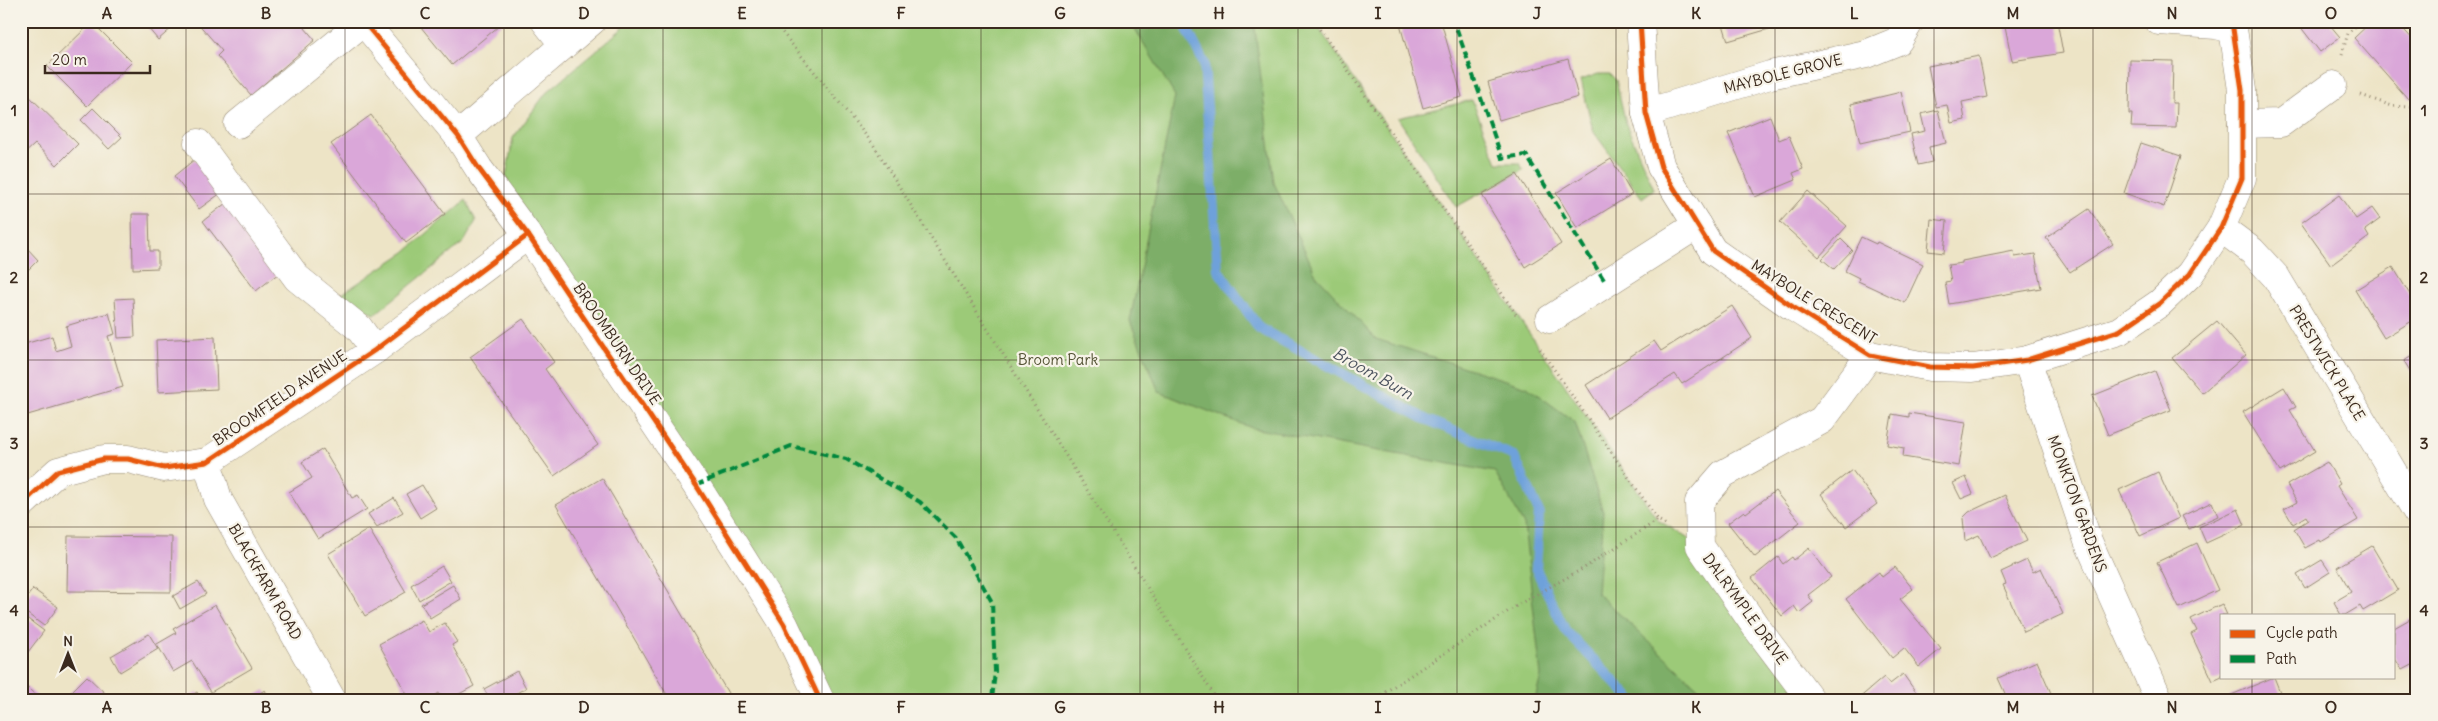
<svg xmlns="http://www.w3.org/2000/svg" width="2438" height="721" viewBox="0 0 2438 721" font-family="Delius,sans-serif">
	<rect width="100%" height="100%" fill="#f7f3e8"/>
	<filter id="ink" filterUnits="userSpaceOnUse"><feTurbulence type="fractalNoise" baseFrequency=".02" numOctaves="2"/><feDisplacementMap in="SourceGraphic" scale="10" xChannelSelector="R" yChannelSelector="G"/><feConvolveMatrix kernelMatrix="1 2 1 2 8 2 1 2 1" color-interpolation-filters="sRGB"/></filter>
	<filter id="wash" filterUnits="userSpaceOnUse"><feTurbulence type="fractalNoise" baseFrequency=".0096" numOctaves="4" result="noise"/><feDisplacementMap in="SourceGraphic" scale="20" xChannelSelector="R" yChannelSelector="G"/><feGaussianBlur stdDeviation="1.12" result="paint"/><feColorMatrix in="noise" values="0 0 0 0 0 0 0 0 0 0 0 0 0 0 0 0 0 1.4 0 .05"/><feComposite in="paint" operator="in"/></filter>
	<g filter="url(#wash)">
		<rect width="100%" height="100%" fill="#ede4c6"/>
		<g fill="#9cca78" stroke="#6c7a4b">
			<path d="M631 21H1314L1658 520 1700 546 1813 700H820L528 235 506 176 513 138 546 93Z"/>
			<path d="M1598 74H1610L1616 80 1626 124 1654 189 1642 198 1593 131 1581 80Z"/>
			<path d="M1472 100 1497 163H1520L1523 170 1456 207 1398 118Z"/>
			<path d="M466 200 476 221 464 242 375 314 337 297 405 252Z"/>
		</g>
		<path fill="#7dae68" stroke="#5c6c43" d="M1126 21H1254L1274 183 1316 275 1376 339 1527 387 1575 422 1603 512 1597 593 1711 700H1535L1541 676 1524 525 1495 472 1252 428 1159 392 1130 321 1175 96 1134 27Z"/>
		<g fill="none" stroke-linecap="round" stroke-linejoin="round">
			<path stroke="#6ea1da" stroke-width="10" d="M1183 21 1204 63 1218 270 1259 328 1425 419 1514 456 1539 512 1536 569 1565 630 1632 700"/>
		</g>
		<g id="blocks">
			<g fill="#daa7d9">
				<path d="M142 21H180L158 40Z"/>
				<path d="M196 21H299L315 40 251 95 217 56 222 51Z"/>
				<path d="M416 21H505L452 65Z"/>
				<path d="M1399 21H1441L1462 97 1423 108Z"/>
				<path d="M1722 21H1767L1769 29 1728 41Z"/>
				<path d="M2004 21H2057L2063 53 2012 61Z"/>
				<path d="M2296 21H2335L2330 25 2340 37 2320 52Z"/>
				<path d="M2372 21H2396L2417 44V93L2409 100 2354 38Z"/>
				<path d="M92 22 132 62 87 106 47 66Z"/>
				<path d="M1979 56 1987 97 1962 102 1965 120 1951 123 1947 105 1936 107 1928 66Z"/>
				<path d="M1568 59 1578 97 1499 120 1488 82Z"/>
				<path d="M2130 60 2173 61 2172 103H2177L2176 128 2131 127 2132 114H2129Z"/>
				<path d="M25 92 78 144 57 165 35 144 21 157V95Z"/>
				<path d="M1901 92 1910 132 1860 143 1851 104Z"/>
				<path d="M93 108 122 137 109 149 81 120Z"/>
				<path d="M1938 110 1946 143 1929 147 1932 162 1918 165 1911 134 1925 131 1921 114Z"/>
				<path d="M371 115 445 214 406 243 331 144Z"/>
				<path d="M1770 116 1779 140 1789 136 1803 169 1793 173 1796 180 1755 197 1728 133Z"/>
				<path d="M2141 143 2181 156 2164 207 2124 193Z"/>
				<path d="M195 159 221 193 199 209 174 176Z"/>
				<path d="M1611 159 1632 194 1577 228 1556 193Z"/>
				<path d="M1517 174 1561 244 1525 267 1482 195Z"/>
				<path d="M1808 191 1847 226 1819 257 1780 222Z"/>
				<path d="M2339 195 2356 219 2372 208 2380 219 2365 230 2369 237 2331 265 2301 223Z"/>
				<path d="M226 203 279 273 256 291 203 221Z"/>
				<path d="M2089 209 2113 244 2070 272 2046 238Z"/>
				<path d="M132 214H149L150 251H158V268L133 269Z"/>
				<path d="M1931 219 1947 221 1944 253 1928 251Z"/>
				<path d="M1861 237 1876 244 1877 242 1923 264 1905 303 1858 281 1859 278 1845 271Z"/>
				<path d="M1841 239 1852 250 1834 269 1822 259Z"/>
				<path d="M27 248 38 260 21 277V254Z"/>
				<path d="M2014 251 2015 257 2035 254 2041 288 1949 304 1945 282 1951 281 1948 265 1962 263V261Z"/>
				<path d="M2393 267 2417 306V318L2384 338 2355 290Z"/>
				<path d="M133 298 135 337 118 338 115 299Z"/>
				<path d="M1732 306 1752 338 1682 384 1675 374 1607 418 1586 385 1654 341 1661 351Z"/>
				<path d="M109 313 115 334 108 336 123 387 21 417V345L52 336 56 351 71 346 66 326Z"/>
				<path d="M523 319 554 362 545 369 598 445 554 476 470 357Z"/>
				<path d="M2217 321 2246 355 2202 393 2172 358Z"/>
				<path d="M215 337 217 389 158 392 156 340Z"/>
				<path d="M2417 353V382L2404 361Z"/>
				<path d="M2155 371 2171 410 2108 435 2092 396Z"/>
				<path d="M2284 387 2296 407 2290 410 2315 451 2280 472 2243 412Z"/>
				<path d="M1909 413 1966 422 1959 466 1903 457 1904 448 1887 445 1892 414 1909 417Z"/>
				<path d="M323 449 352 498 358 495 367 509 318 539 289 492 312 478 302 462Z"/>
				<path d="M2327 462 2340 484 2337 486 2358 520 2321 542 2320 540 2305 548 2294 529 2308 520 2306 516 2293 524 2284 509 2297 502 2287 485Z"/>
				<path d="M1852 470 1877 504 1846 527 1821 494Z"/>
				<path d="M2158 472 2179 518 2140 536 2119 490Z"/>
				<path d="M1966 477 1973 494 1961 499 1953 483Z"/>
				<path d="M602 478 674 601 732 700H670L628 628 556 505Z"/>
				<path d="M422 485 436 508 420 518 406 494Z"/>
				<path d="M1775 491 1800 522 1755 557 1728 523 1744 511 1746 513Z"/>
				<path d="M2005 495 2027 541 1990 558 1979 535 1965 541 1963 518 1969 512Z"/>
				<path d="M394 498 403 512 377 527 368 514Z"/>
				<path d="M2212 502 2218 516 2189 529 2182 516Z"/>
				<path d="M2238 509 2245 525 2206 543 2199 527Z"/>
				<path d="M369 529 406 592 365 616 328 554Z"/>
				<path d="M68 536 172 537 171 592 67 591Z"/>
				<path d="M2197 543 2218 590 2179 608 2157 562Z"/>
				<path d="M2372 546 2398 590 2363 611 2360 606 2345 615H2341L2334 602 2351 592 2337 567Z"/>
				<path d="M1809 548 1831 577 1808 595 1813 602 1799 613 1794 606 1782 616 1752 578 1778 557 1783 564 1792 557 1794 560Z"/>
				<path d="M2027 560 2033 572 2041 568 2063 614 2024 632 2003 585 2006 584 2001 572Z"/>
				<path d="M2322 560 2330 572 2305 588 2297 575Z"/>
				<path d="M442 566 451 581 419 600 411 585Z"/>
				<path d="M1895 567 1913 589 1900 599 1941 649 1919 667 1904 648 1892 658 1846 599 1879 572 1882 577Z"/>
				<path d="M198 582 206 594 180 609 173 596Z"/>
				<path d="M453 585 461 599 430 618 421 604Z"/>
				<path d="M33 589 58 607 44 626 21 609V605Z"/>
				<path d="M2222 604 2227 615H2222V677L2213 681 2191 634 2197 631 2191 619Z"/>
				<path d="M215 605 252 668 211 692 192 661 173 672 157 644 176 633 173 629Z"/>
				<path d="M21 614 44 631 28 652 21 647Z"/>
				<path d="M2417 615V662L2402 670 2394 657V628Z"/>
				<path d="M422 620 429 632 445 623 457 642 452 645 474 686 448 700H443L439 693 428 700H410L379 644Z"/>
				<path d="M149 634 158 649 120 672 111 656Z"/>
				<path d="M2037 661 2054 700H2008L1998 678Z"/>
				<path d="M517 671 526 688 503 700H490L484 689Z"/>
				<path d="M1903 674 1918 695V700H1857L1884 677 1890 684Z"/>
				<path d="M87 676 107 695 103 700H67L65 698Z"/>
				<path d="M2274 677 2283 700H2230L2229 696Z"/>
				<path d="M21 682 41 700H21Z"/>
				<path d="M265 690 270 700H247Z"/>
				<path d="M197 692 202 700H184Z"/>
			</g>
		</g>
	</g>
	<g filter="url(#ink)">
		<use href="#blocks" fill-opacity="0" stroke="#948772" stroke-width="1"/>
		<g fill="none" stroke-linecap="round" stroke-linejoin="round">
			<g stroke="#948772" stroke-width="29">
				<g id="minor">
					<path d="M363 21 458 136 479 169 528 235 696 485 784 624 820 700"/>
					<path d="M545 21 564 45"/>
					<path d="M1640 21 1646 113 1661 167 1713 251 1793 307 1870 355 1930 367 1973 368 2027 360 2119 331 2160 303 2190 274 2221 228 2242 178V90L2233 29 2235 21"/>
					<path d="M2159 21 2216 25 2233 29"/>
					<path d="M1646 113 1770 75 1866 54 1898 41 1910 21"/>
					<path d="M238 124 363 22"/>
					<path d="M2242 124 2281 123 2333 85"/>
					<path d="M458 136 592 21"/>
					<path d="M198 143 297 278 359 328 375 350"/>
					<path d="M2221 228 2252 251 2276 277 2417 512"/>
					<path d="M1550 319 1697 225"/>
					<path d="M2027 360 2088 541 2159 700"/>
					<path d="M207 462 218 499 332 700"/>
					<path d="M21 505 58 471 104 459H128L164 468 207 462 375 350 528 235"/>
					<path d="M1811 700 1756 627 1700 546 1699 502 1723 474 1822 420 1870 355"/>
				</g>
			</g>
			<g stroke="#948772" stroke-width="3" stroke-dasharray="1 4" stroke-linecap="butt">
				<path d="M773 21 873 144 1217 700"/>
				<path d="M1314 21 1518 317"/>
				<path d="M2342 54 2348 33 2361 21"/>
				<path d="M2361 95 2392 106 2410 107 2417 102"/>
				<path d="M1540 349 1658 520 1668 526"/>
				<path d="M1373 700 1521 603 1584 568 1658 520"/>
			</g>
			<use href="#minor" stroke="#fff" stroke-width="28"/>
			<g stroke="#00873e" stroke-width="4" stroke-dasharray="8 4" stroke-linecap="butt">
				<path d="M1461 21 1455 24 1502 158 1526 155 1606 283"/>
				<path d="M696 485 791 446 846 459 920 502 956 538 992 602 995 671 992 700"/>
			</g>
			<g stroke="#f7f3e8" stroke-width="8">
				<g id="cycleway">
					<path d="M363 21 458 136 479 169 528 235 696 485 784 624 820 700"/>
					<path d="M1640 21 1646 113 1661 167 1713 251 1793 307 1870 355 1930 367 1973 368 2027 360 2119 331 2160 303 2190 274 2221 228 2242 178V90L2233 29 2235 21"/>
					<path d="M21 505 58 471 104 459H128L164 468 207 462 375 350 528 235"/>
				</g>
			</g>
			<use href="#cycleway" stroke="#e8590c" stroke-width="5"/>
		</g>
	</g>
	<path fill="none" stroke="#3b2a1e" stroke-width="1" stroke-opacity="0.55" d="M186 21V700M345 21V700M504 21V700M663 21V700M822 21V700M981 21V700M1140 21V700M1298 21V700M1457 21V700M1616 21V700M1775 21V700M1934 21V700M2093 21V700M2252 21V615M21 194H2417M21 360H2417M21 527H2417M2252 677V700"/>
	<g text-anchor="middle" stroke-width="4.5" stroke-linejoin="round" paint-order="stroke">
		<g font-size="15" fill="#3b2a1e" stroke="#f7f3e8">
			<text transform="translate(1783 74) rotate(-14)" y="5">MAYBOLE GROVE</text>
			<text transform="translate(1814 302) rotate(32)" y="5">MAYBOLE CRESCENT</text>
			<text transform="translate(617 344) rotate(56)" y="5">BROOMBURN DRIVE</text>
			<text transform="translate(2327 363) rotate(59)" y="5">PRESTWICK PLACE</text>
			<text transform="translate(280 398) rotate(-34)" y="5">BROOMFIELD AVENUE</text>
			<text transform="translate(2077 504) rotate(70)" y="5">MONKTON GARDENS</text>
			<text transform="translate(265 582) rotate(60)" y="5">BLACKFARM ROAD</text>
			<text transform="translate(1745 609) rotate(54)" y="5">DALRYMPLE DRIVE</text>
		</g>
		<g font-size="15" fill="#535234" stroke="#f7f3e8">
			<text x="1058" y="365">Broom Park</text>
		</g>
		<g font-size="16" font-style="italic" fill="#4d5460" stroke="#f7f3e8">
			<text transform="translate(1373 373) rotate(29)" y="6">Broom Burn</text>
		</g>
	</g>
	<rect width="2438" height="721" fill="none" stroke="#f7f3e8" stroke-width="55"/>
	<rect x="2220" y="614" width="175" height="65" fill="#f7f3e8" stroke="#aca397"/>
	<rect x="2230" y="630" width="25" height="8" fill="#e8590c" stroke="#aca397"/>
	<text x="2266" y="638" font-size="15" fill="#3b2a1e">Cycle path</text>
	<rect x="2230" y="655" width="25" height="8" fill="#00873e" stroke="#aca397"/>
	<text x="2266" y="664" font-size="15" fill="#3b2a1e">Path</text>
	<g transform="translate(68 654)" stroke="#f7f3e8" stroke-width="4" paint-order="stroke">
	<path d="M0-4L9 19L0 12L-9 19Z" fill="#3b2a1e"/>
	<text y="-8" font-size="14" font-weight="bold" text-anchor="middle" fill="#3b2a1e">N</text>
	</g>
	<path d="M45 65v8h105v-8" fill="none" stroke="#3b2a1e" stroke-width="2.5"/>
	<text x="52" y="65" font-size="15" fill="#3b2a1e" stroke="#f7f3e8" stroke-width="4" paint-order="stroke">20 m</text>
	<rect x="28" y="28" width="2382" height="666" fill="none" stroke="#3b2a1e" stroke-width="2"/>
	<g font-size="16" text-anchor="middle" font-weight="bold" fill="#3b2a1e">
		<text x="107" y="19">A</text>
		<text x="266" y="19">B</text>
		<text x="425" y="19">C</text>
		<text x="584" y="19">D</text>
		<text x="742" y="19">E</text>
		<text x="901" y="19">F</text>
		<text x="1060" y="19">G</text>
		<text x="1219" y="19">H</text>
		<text x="1378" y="19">I</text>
		<text x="1537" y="19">J</text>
		<text x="1696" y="19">K</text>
		<text x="1854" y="19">L</text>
		<text x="2013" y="19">M</text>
		<text x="2172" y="19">N</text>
		<text x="2331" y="19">O</text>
		<text x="14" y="116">1</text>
		<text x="2424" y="116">1</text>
		<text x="14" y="283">2</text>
		<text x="2424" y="283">2</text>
		<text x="14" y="449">3</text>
		<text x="2424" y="449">3</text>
		<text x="14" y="616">4</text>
		<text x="2424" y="616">4</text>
		<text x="107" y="713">A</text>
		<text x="266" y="713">B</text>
		<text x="425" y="713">C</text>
		<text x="584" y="713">D</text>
		<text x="742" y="713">E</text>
		<text x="901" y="713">F</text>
		<text x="1060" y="713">G</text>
		<text x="1219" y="713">H</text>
		<text x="1378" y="713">I</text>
		<text x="1537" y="713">J</text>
		<text x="1696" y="713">K</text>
		<text x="1854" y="713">L</text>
		<text x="2013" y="713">M</text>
		<text x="2172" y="713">N</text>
		<text x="2331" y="713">O</text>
	</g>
</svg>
